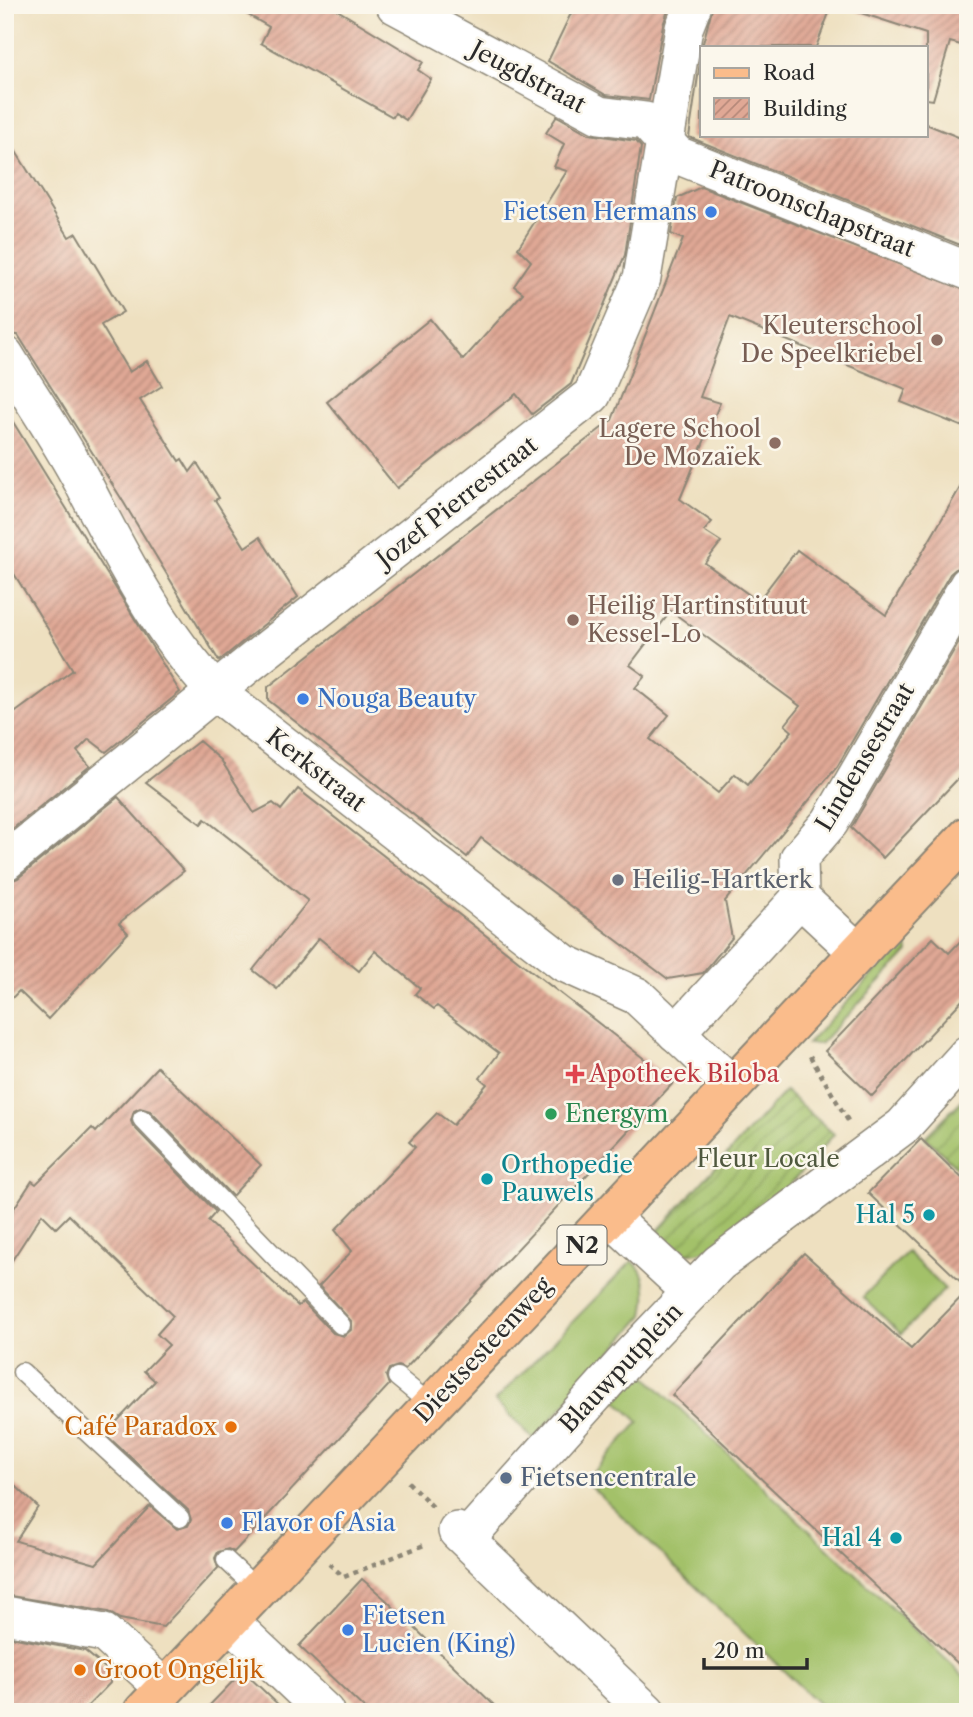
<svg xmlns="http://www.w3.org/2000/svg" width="973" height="1717" viewBox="0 0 973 1717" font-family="'Libre Caslon Text',serif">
	<defs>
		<pattern id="garden-furrows" width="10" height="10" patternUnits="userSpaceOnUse" patternTransform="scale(1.75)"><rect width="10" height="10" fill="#a3c169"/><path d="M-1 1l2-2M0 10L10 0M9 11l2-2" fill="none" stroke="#859d57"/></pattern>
		<pattern id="building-hatch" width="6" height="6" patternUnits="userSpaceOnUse" patternTransform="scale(1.75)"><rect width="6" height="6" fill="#e0a895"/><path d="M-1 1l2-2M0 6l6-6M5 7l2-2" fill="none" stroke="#b6897a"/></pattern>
	</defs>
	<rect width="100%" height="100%" fill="#fbf7ec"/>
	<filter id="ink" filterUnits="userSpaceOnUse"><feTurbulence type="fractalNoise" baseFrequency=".0143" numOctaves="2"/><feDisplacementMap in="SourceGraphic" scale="14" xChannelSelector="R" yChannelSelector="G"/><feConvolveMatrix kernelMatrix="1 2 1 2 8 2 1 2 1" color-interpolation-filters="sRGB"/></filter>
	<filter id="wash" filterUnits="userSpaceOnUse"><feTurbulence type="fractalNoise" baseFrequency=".00686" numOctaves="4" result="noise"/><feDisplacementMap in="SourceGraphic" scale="28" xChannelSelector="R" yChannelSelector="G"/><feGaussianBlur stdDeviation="1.57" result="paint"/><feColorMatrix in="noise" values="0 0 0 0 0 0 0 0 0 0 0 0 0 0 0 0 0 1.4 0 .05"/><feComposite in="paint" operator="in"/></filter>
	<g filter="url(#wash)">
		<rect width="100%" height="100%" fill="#eee0c0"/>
		<g fill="#a3c169" stroke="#67764a" stroke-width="2">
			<path d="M906 940 908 952 820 1044H807Z"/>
			<path d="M907 1252 945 1289 901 1334 863 1297Z"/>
			<path d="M632 1261C649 1274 648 1296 644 1315L534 1439 495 1401Z"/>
			<path d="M641 1372 968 1680V1712H827L585 1481 639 1422 616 1400Z"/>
		</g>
		<g fill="url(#garden-furrows)" stroke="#67764a" stroke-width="2">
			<path d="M785 1091 834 1134C806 1168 731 1258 686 1253 673 1252 663 1243 654 1235Z"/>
			<path d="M967 1095H968V1178L925 1137Z"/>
		</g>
		<g id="blocks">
			<g fill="url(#building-hatch)" fill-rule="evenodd">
				<path d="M231 5H329L423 62 418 70 431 79 406 120 395 113 393 117 261 43 269 27Z"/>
				<path d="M575 5H670L663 25 649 100 606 95 548 61Z"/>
				<path d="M713 5H832L816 47H702Z"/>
				<path d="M856 5H968V47L950 42 933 100 926 99V34L855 11Z"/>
				<path d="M702 49V135H926V124L968 141V248L689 137Z"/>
				<path d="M557 116 589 134 636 141 641 147 625 255 571 384 532 414 516 394 397 488 327 402 430 319 463 360 523 293 514 286 531 261 518 248 567 171 554 167 564 144 546 133Z"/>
				<path d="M5 134 69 237 76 233 123 312 101 325 129 372 147 361 162 386 140 400 179 461 182 459 190 472 197 463 219 498 215 500 245 547 260 537 298 597 219 661 121 498 18 335 5 334Z"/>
				<path d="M701 187 968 291V429L901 402 906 389 730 317 700 397 720 403 680 499 712 522 704 531 721 542 705 563 758 601 797 550 886 615 968 474V564L958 567 950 574 837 767 725 901 732 938 703 973 668 979 481 838 467 857 268 700V687L612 420 683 239 671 234 677 198ZM671 611 800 706 785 725 792 731 748 785 735 774 718 793 650 739 669 715 635 688 645 676 630 665Z"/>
				<path d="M5 409 180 692 106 752 89 739 77 751 90 766 5 835V720L73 670 5 559Z"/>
				<path d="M968 627V768L883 858 851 828Z"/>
				<path d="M199 741 221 760 254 813 273 803 281 810 298 789 674 1082 405 1369 398 1366 389 1369 386 1376 389 1385 234 1552 228 1549 218 1552 215 1558 218 1568 163 1627 120 1619 108 1612 5 1595V1476L38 1507 16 1541 96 1564 150 1506 177 1529 188 1526 191 1520 188 1510 105 1434 155 1381 144 1371 169 1345 157 1334 173 1316 69 1215 56 1228 42 1214 5 1271V1222L32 1181 36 1184 92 1128 96 1132 157 1067 261 1165 232 1196 150 1111 140 1108 134 1111 131 1121 133 1126 216 1212 208 1221 298 1306 303 1302 333 1333 344 1336 352 1329V1322L319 1286 352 1251 335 1230 415 1147 409 1142 437 1113 453 1125 487 1084 480 1078 499 1053 437 1006 434 1009 415 994 420 988 375 951 359 971 319 938 277 989 253 970 308 901 205 819 201 824 146 782Z"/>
				<path d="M118 797 184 871 119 923 128 933 48 1019 19 991 5 1005V883L18 878Z"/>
				<path d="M968 933V994L872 1096 825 1051 933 938 949 953Z"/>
				<path d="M921 1139 968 1184V1289L868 1193Z"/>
				<path d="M804 1253 911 1349 968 1290V1673L672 1395Z"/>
				<path d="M362 1579 385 1599 501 1712H368L299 1646Z"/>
				<path d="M5 1636 85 1651 110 1672V1683L82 1712H5Z"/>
				<path d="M243 1671 286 1712H203Z"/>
			</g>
		</g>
	</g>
	<g filter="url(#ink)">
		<use href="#blocks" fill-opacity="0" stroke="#8c8676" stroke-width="2"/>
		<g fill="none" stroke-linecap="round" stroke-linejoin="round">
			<g stroke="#8c8676" stroke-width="21">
				<g id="service">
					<path d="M142 1119 341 1325"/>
					<path d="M22 1372 180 1518"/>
					<path d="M397 1377 431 1405"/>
					<path d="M226 1560 258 1590"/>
				</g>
			</g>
			<g stroke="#8c8676" stroke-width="40">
				<g id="minor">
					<path d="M395 5 599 115 646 121 677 155 968 271"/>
					<path d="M5 355C31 398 60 439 83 483 121 557 160 633 217 693L564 963 637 996 733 1086"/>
					<path d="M5 862 250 663 592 395 642 278 684 28 693 5"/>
					<path d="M859 953 800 898 799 858 830 822 968 585"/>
					<path d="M676 1033 800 898"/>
					<path d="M609 1216 691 1292"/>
					<path d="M457 1531 647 1712"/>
					<path d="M466 1539 629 1357 719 1263 903 1126 968 1054"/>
					<path d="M5 1615 104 1633 165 1689"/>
					<path d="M229 1621 325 1712"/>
				</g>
			</g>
			<g stroke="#8c8676" stroke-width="42">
				<path id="primary" d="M143 1712 968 836"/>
			</g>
			<g stroke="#8c8676" stroke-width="4.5" stroke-dasharray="5 5" stroke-linecap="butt">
				<path d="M810 1056 850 1124"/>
				<path d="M408 1482 434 1508"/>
				<path d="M329 1564 344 1577 424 1545"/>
			</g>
			<use href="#service" stroke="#fff" stroke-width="18"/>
			<use href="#minor" stroke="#fff" stroke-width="37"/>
			<use href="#primary" stroke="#fabc8b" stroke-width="38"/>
		</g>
	</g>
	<g fill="#3f7fe0" stroke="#fbf7ec" stroke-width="2.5">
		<circle cx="711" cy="212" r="7"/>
		<circle cx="303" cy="699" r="7"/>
		<circle cx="227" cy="1523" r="7"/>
		<circle cx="348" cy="1630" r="7"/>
	</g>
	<g fill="#8d6e63" stroke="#fbf7ec" stroke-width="2.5">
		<circle cx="937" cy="340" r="7"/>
		<circle cx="775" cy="443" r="7"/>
		<circle cx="573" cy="620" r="7"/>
	</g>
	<circle fill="#6b7280" stroke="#fbf7ec" stroke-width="2.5" cx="618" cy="880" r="7"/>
	<path fill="#e0444e" stroke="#fbf7ec" stroke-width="2.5" d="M571.5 1063.5h7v7h7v7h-7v7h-7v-7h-7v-7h7z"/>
	<circle fill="#2e9e5b" stroke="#fbf7ec" stroke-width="2.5" cx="551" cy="1114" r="7"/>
	<g fill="#0f9aa8" stroke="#fbf7ec" stroke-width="2.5">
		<circle cx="487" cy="1179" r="7"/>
		<circle cx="929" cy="1215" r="7"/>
		<circle cx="896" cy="1538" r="7"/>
	</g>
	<g fill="#e8710a" stroke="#fbf7ec" stroke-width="2.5">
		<circle cx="231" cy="1427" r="7"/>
		<circle cx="80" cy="1670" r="7"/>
	</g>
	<circle fill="#5c6f8a" stroke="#fbf7ec" stroke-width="2.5" cx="506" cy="1478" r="7"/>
	<g text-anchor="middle" stroke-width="5" stroke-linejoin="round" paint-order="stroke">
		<rect fill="#fbf7ec" stroke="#696865" stroke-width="2" x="557.5" y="1225.5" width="49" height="39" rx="5"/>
		<g font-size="23" font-weight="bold" fill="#2b2b2b">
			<text x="582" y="1253">N2</text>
		</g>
		<g font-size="24" fill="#2b2b2b" stroke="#fbf7ec">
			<text transform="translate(528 77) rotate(28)" y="8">Jeugdstraat</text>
			<text transform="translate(812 209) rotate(22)" y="8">Patroonschapstraat</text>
			<text transform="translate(457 502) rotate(-38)" y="8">Jozef Pierrestraat</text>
			<text transform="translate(865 757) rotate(-59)" y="8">Lindensestraat</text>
			<text transform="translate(316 770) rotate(38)" y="8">Kerkstraat</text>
			<text transform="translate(483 1350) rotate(-47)" y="8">Diestsesteenweg</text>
			<text transform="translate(621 1368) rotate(-47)" y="8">Blauwputplein</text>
		</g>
		<g font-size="24" fill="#366cbe" stroke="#fbf7ec" text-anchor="start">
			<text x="697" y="220" text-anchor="end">Fietsen Hermans</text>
			<text x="317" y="707">Nouga Beauty</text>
			<text x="241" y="1531">Flavor of Asia</text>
			<text x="362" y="1624">Fietsen<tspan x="362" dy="28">Lucien (King)</tspan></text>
		</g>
		<g font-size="24" fill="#785e54" stroke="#fbf7ec" text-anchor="end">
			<text x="923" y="334">Kleuterschool<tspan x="923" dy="28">De Speelkriebel</tspan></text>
			<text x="761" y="437">Lagere School<tspan x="761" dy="28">De Mozaïek</tspan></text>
			<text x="587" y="614" text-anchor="start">Heilig Hartinstituut<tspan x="587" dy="28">Kessel-Lo</tspan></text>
		</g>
		<g font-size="24" fill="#5b616d" stroke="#fbf7ec" text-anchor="start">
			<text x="632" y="888">Heilig-Hartkerk</text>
		</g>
		<g font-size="24" fill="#be3a42" stroke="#fbf7ec" text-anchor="start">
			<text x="589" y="1082">Apotheek Biloba</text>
		</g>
		<g font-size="24" fill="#27864d" stroke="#fbf7ec" text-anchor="start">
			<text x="565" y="1122">Energym</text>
		</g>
		<g font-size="24" fill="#4f583e" stroke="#fbf7ec">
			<text x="768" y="1167">Fleur Locale</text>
		</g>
		<g font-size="24" fill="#0d838f" stroke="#fbf7ec" text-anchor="end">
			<text x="501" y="1173" text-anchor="start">Orthopedie<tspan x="501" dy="28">Pauwels</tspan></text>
			<text x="915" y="1223">Hal 5</text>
			<text x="882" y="1546">Hal 4</text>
		</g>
		<g font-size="24" fill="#c56008" stroke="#fbf7ec" text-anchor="end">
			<text x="217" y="1435">Café Paradox</text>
			<text x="94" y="1678" text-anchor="start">Groot Ongelijk</text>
		</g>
		<g font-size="24" fill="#4e5e75" stroke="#fbf7ec" text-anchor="start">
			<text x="520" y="1486">Fietsencentrale</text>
		</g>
	</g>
	<rect width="973" height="1717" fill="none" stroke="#fbf7ec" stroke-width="28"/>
	<rect x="700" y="46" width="228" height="91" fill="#fbf7ec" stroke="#a8a59f" stroke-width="2"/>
	<rect x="714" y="68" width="35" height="10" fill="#fabc8b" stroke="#a8a59f" stroke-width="2"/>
	<text x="763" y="80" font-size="21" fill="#2b2b2b">Road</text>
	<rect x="714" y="98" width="35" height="21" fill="url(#building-hatch)" stroke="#a8a59f" stroke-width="2"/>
	<text x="763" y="116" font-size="21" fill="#2b2b2b">Building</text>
	<path d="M704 1658v10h103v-10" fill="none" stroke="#2b2b2b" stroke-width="3.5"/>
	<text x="714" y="1658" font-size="21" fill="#2b2b2b" stroke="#fbf7ec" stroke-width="5" paint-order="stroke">20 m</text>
</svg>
